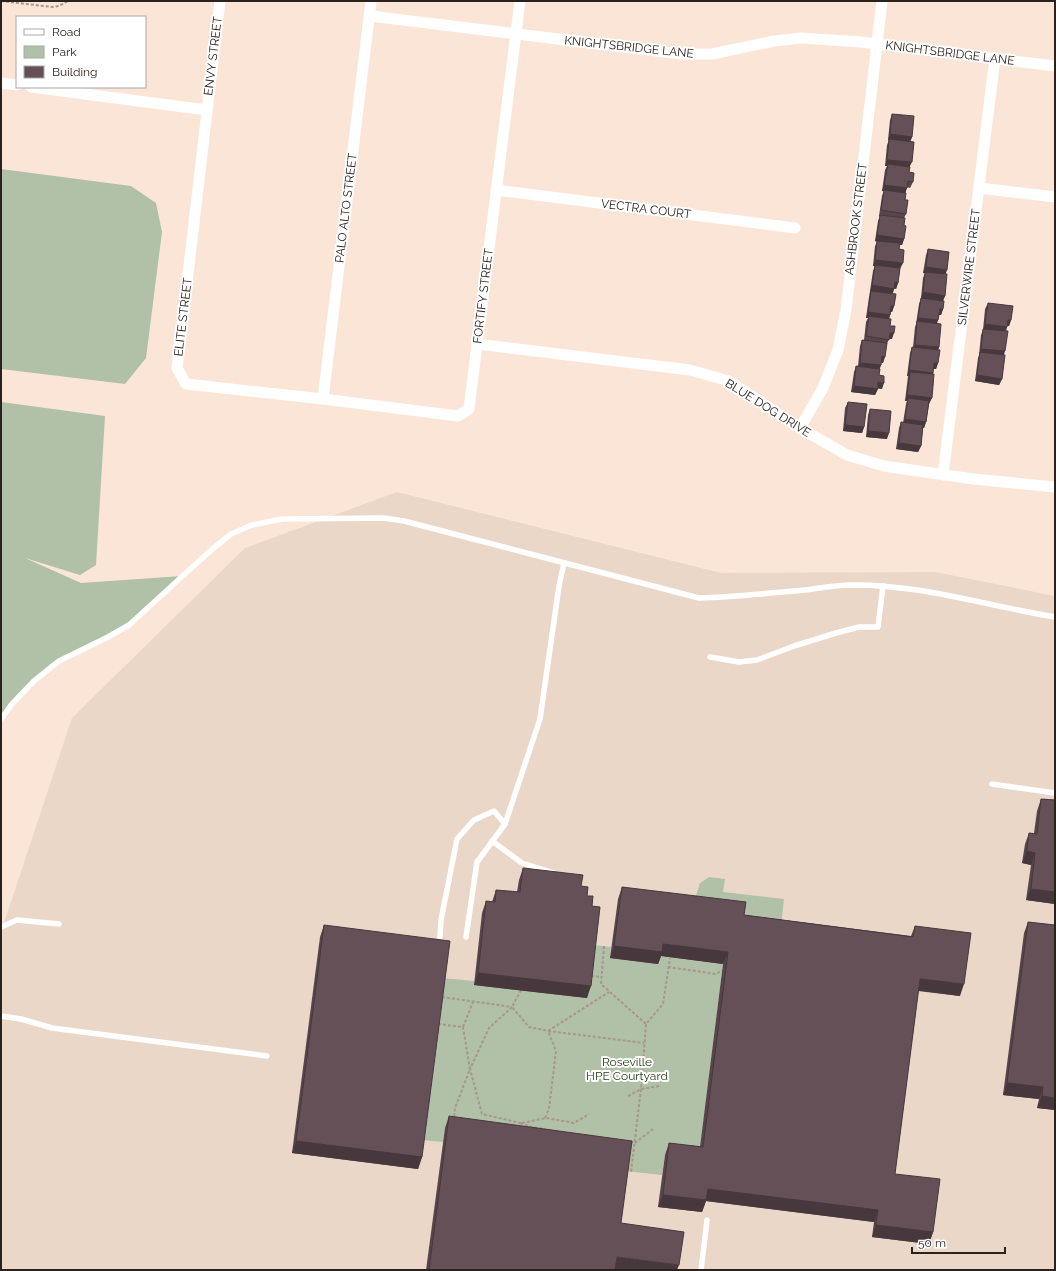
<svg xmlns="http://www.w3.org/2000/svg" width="1056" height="1271" viewBox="0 0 1056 1271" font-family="Raleway,sans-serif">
	<rect width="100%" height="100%" fill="#fae5d6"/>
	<path fill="#ebd7c8" d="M397 492 721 573 935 572 1055 596V1270H1V932L72 718 245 548Z"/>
	<g fill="#b0c1a7">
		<path d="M1 169 131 186 156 203 162 232 146 358 125 384 1 369Z"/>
		<path d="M1 402 105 416 96 565 80 575 25 558 81 583 182 576 129 625 59 661 34 681 1 719Z"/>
		<path d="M709 877 725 879 723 892 784 899 781 926 694 902 700 883Z"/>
		<path d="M593 945 611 947 610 958 658 964 659 956 723 964 699 1159 665 1155 662 1175 625 1171 445 1129 443 1142 422 1140 442 978 474 981V985L587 998Z"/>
	</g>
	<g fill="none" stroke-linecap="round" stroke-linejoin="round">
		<g stroke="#a7978c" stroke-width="2" stroke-dasharray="3 2" stroke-linecap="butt">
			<path d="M1 1 52 7 59 6 68 1"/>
			<path d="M604 946 601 984 646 1024"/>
			<path d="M668 967 716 974 722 970"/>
			<path d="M591 976 601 977"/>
			<path d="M521 990 512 1007 529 1027 548 1031 644 1043"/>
			<path d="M442 997 512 1007"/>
			<path d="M512 1007 489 1028 470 1069 482 1114 520 1123V1127"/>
			<path d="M438 1024 463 1027 470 1069 455 1108 454 1119"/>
			<path d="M463 1027 473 1002"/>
			<path d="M659 1086 641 1089 646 1024 663 1004 670 958"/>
			<path d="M628 1096 641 1089 631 1172"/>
			<path d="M545 1118 549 1109 556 1051 548 1031 609 992"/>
			<path d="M520 1123 532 1127 546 1129"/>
			<path d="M522 1123 546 1118 574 1123 589 1114"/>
			<path d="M630 1142 635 1143 653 1129"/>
		</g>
		<g stroke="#fff" stroke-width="5.5">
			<path d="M710 657 739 662 757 660 794 646 836 633 859 627H878L883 586"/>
			<path d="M1 719 12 704 34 681 59 661 108 637 129 625 209 552 231 534 252 525 282 519 383 518 404 521 699 598C735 597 770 593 805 590 820 588 836 585 851 585 920 584 987 606 1055 617"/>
			<path d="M992 784 1055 793"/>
			<path d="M492 841 522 863 554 873"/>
			<path d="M1 927 17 920 59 924"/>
			<path d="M440 937 441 920 457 839 474 820 494 811 505 824 540 719 559 586 564 563"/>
			<path d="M466 937 477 862 505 824"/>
			<path d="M1 1016 21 1019 52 1028 267 1056"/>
			<path d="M701 1270 707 1220"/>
		</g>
		<g stroke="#fff" stroke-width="11">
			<path d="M220 1 177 368 186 384 323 399 458 416 469 409 520 1"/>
			<path d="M370 16 681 54H712L774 41 801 38 861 42 1055 66"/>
			<path d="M1 83 17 85"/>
			<path d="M31 87 207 110"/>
			<path d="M979 188 1055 197"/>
			<path d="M496 190 795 228"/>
			<path d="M477 344 690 370 729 381 800 428 847 455 884 466 973 479 1055 487"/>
			<path d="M323 399 371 1"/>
			<path d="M800 428 823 388 838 350 846 310 882 1"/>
			<path d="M943 475 995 58"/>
		</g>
	</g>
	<g fill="#57454b">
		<path d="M892 114 912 137 910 142V168L909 172 913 182 910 188 907 187 905 193 906 214 904 218V239L902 245H900L899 249 900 269 898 283 896 289 894 288 893 293 894 306 892 312H891L889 319 892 339H889L886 346 883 363 881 362 880 368 879 375 882 389 878 388 875 395 851 392 854 372 856 366H858L860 346 862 340H864L866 322 868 318H866L869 297 870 291 873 271 875 266H873L875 246 877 242 875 241 878 221 880 216H879L882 196 884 191H882L885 170 887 166H885L887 145 889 140H888L890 120Z"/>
		<path d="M928 249 945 274V296L943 301V309L941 315H939L937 323 939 347 938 350V363L936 369H933L929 404 926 422 924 428 923 427 921 446 918 452 896 449 899 428 901 422 903 423 906 404 907 401H905L908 376H907L910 353 912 347H913L915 327 916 324 919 304 921 298 923 278 925 273H923L926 255Z"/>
		<path d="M988 303 1011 320 1009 326H1007L1006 331 1002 379 999 385 975 381 978 358 979 355 981 335 983 330 985 309Z"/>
		<path d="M848 402 864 427 862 433 843 431 845 408Z"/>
		<path d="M870 409 887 439 866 437 868 415Z"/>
		<path d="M1041 799 1055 800V904L1026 900 1031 865 1022 863 1025 844 1029 833H1034L1037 811Z"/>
		<path d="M523 868 581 886 587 896 592 906 587 998 474 985 482 913 486 901 492 902 496 890 517 892 519 880Z"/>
		<path d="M622 887 744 915 911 936 915 926 960 996 918 991 895 1174 933 1232 929 1244 872 1237 874 1222 706 1201 702 1212 658 1207 665 1155 669 1143 700 1147 723 964 661 956 658 964 610 958 618 899Z"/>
		<path d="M1055 914V1110L1037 1108 1039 1099 1003 1095 1024 933 1028 922 1054 925Z"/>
		<path d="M324 925 422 1157 418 1169 292 1153 320 937Z"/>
		<path d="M449 1116 615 1269V1270H426L445 1128Z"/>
	</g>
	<g fill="#47383d">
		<path d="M890 134 912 137 910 142 888 140Z"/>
		<path d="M887 160 912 162 909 168 888 164 887 166H885Z"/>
		<path d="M884 185 907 188 905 194 882 191Z"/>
		<path d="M877 235 904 239 902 245 875 241Z"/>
		<path d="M875 260 903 263 900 269 873 266Z"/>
		<path d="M926 267 947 270 945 276 923 273Z"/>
		<path d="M895 282 898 283 896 289 893 288Z"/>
		<path d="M872 285 894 289 892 295 870 291Z"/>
		<path d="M923 292 945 296 942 302 921 298Z"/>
		<path d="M891 306H894L892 312H889Z"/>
		<path d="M940 309H943L941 315H938Z"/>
		<path d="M868 312 890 315 888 321 869 316 868 318H866Z"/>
		<path d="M918 318 938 320 936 326 917 321 916 324Z"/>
		<path d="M1008 320H1011L1009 326H1006Z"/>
		<path d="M985 324 1007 327 1005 333 983 330Z"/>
		<path d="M890 333H894L892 339H888Z"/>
		<path d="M915 345 939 347 937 353 912 351Z"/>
		<path d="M981 349 1005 351 1003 357 980 352 979 355Z"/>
		<path d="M882 356 885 357 883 363 880 362Z"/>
		<path d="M860 363 881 365 879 371 857 369Z"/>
		<path d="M934 363H938L936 369H932Z"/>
		<path d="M909 370 933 373 931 379 910 372 908 376H907Z"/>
		<path d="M977 375 1002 379 999 385 975 381Z"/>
		<path d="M878 382 884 383 882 389 876 388Z"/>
		<path d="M854 386 878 389 875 395 851 392Z"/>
		<path d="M907 395 932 398 929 404 908 401V398L907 401H905Z"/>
		<path d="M905 419 926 422 924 428 903 425Z"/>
		<path d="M845 425 864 427 862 433 843 431Z"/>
		<path d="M868 431 889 433 887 439 866 437Z"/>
		<path d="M899 443 921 446 918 452 896 449Z"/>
		<path d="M1027 851 1035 853 1031 865 1022 863Z"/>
		<path d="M1031 889 1055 892V904L1026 900Z"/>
		<path d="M663 944 728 952 723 964 661 956 658 964 610 958 614 946Z"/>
		<path d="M478 973 591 986 587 998 474 985Z"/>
		<path d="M920 979 964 984 960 996 915 990Z"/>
		<path d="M1007 1083 1043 1087 1039 1099 1003 1095Z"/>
		<path d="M1042 1096 1055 1098V1110L1037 1108Z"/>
		<path d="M296 1141 422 1157 418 1169 292 1153Z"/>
		<path d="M708 1189 878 1210 874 1222 706 1201 702 1212 658 1207 663 1195Z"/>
		<path d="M876 1225 933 1232 929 1244 872 1237Z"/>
		<path d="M617 1257 679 1265 677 1270H622L612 1269Z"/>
	</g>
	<g fill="#655057" stroke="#47383d">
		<path d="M892 114 914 116 912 137 890 134Z"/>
		<path d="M889 139 914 142 912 162 887 160Z"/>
		<path d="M888 164 910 167 909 172 914 173 913 182 908 181 907 188 884 185Z"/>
		<path d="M884 190 906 193 905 200H908L906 214 881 210Z"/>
		<path d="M880 215 905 218 904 225 906 226 904 239 877 235Z"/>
		<path d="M877 241 900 243 899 249 904 250 903 263 875 260Z"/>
		<path d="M928 249 949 252 947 270 926 267Z"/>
		<path d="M875 265 900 268 898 283 895 282 894 289 872 285Z"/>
		<path d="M925 272 947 274 945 296 923 292Z"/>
		<path d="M871 291 896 294 894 306H891L890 315 868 312Z"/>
		<path d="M921 298 944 301 943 309H940L938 320 918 318Z"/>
		<path d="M988 303 1013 306 1011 320H1008L1007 327 985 324Z"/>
		<path d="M869 316 891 319 890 326H895L894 333H890L889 340 866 336Z"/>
		<path d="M917 321 941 324 939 347 915 345Z"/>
		<path d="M983 329 1008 331 1005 351 981 349Z"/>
		<path d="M862 340 887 343 885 357 882 356 881 365 860 363Z"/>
		<path d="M912 347 940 350 938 363H934L933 373 909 370Z"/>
		<path d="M980 352 1005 355 1002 379 977 375Z"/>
		<path d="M856 366 880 369 879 375 884 376V383L878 382V389L854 386Z"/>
		<path d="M910 372 934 374 932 398 907 395Z"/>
		<path d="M908 398 929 401 926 422 905 419Z"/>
		<path d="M848 402 867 404 864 427 845 425Z"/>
		<path d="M870 409 891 411 889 433 868 431Z"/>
		<path d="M901 422 923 425 921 446 899 443Z"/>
		<path d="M1041 799 1055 800V892L1031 889 1035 853 1027 851 1029 833 1037 834Z"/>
		<path d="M523 868 583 875 581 886 588 887 587 896H593L592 906 600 907 591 986 478 973 486 901 495 902 496 890 520 892Z"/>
		<path d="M622 887 746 902 744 915 913 937 915 926 971 933 964 984 920 979 895 1174 940 1179 933 1232 876 1225 878 1210 708 1189 706 1200 663 1195 669 1143 703 1147 728 952 663 944 662 952 614 946Z"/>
		<path d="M1028 922 1055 925V1098L1042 1096 1043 1087 1007 1083Z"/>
		<path d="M324 925 450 941 422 1157 296 1141Z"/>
		<path d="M449 1116 632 1141 621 1223 684 1232 679 1265 617 1257 615 1270H429Z"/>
	</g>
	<g text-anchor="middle" stroke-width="4" stroke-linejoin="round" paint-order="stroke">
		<g font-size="12" fill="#2a221d" stroke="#fff">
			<text transform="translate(629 47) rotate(6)" y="4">KNIGHTSBRIDGE LANE</text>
			<text transform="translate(950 53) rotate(7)" y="4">KNIGHTSBRIDGE LANE</text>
			<text transform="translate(213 56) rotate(-83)" y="4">ENVY STREET</text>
			<text transform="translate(346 208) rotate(-83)" y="4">PALO ALTO STREET</text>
			<text transform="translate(646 209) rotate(7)" y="4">VECTRA COURT</text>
			<text transform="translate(856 219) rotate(-83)" y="4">ASHBROOK STREET</text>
			<text transform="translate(969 267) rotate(-83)" y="4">SILVERWIRE STREET</text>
			<text transform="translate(483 296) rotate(-83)" y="4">FORTIFY STREET</text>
			<text transform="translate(183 317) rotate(-83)" y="4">ELITE STREET</text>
			<text transform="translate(768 408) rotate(32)" y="4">BLUE DOG DRIVE</text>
		</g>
		<g font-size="12" fill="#243f11" stroke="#fff">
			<text x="627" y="1066">Roseville<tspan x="627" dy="14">HPE Courtyard</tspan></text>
		</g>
	</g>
	<rect width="1056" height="1271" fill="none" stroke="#2a221d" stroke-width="4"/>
	<rect x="16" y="16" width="130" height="72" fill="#ffffff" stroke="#aaa7a5"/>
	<rect x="24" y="29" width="20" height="6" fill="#ffffff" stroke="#aaa7a5"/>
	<text x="52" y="36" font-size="12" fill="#2a221d">Road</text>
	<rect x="24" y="46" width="20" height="12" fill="#b0c1a7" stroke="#aaa7a5"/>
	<text x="52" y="56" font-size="12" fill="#2a221d">Park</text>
	<rect x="24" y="66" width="20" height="12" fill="#655057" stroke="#aaa7a5"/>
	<text x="52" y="76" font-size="12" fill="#2a221d">Building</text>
	<path d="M912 1247v6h93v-6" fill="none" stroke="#2a221d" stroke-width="2"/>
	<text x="918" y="1247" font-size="12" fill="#2a221d" stroke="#ffffff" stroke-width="3" paint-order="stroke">50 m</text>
</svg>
